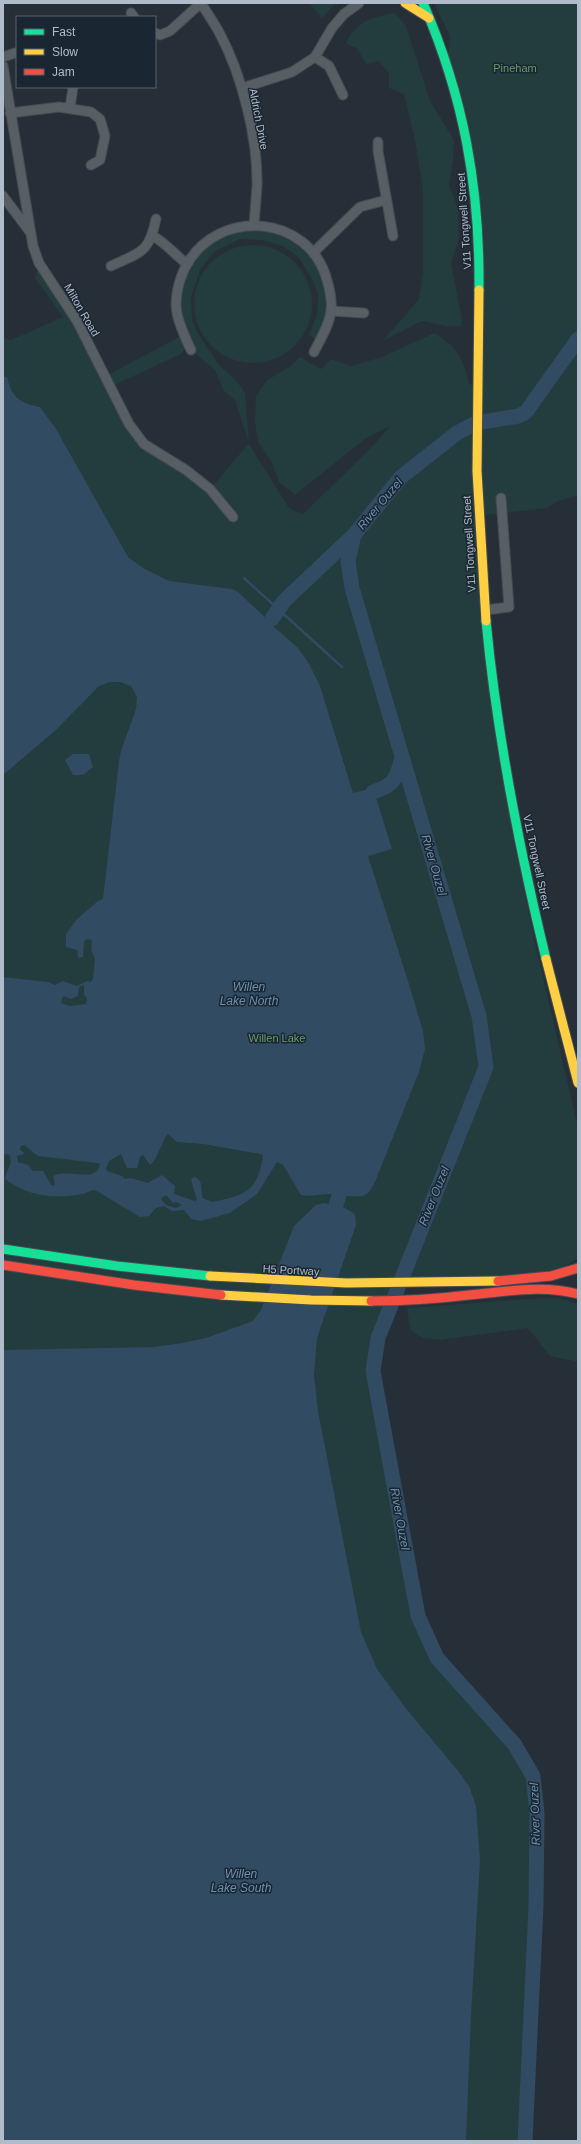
<svg xmlns="http://www.w3.org/2000/svg" width="581" height="2144" viewBox="0 0 581 2144" font-family="Arial,sans-serif">
	<rect width="100%" height="100%" fill="#262f37"/>
	<g fill="#233c3d">
		<path d="M309 3H336L322 18Z"/>
		<path d="M434 3H578V495L556 502 547 508 479 516 513 836 535 943 578 1127V1258L550 1276 398 1284 378 1338 373 1371 418 1616 437 1658 515 1745 533 1776 537 1813 536 1906 525 2141H3V337L11 340 63 317 35 278 39 263 144 444 212 487 249 443 235 400 224 391 215 370 191 350 177 313 179 287 195 253 240 226 290 234 322 266 331 311 319 342 309 335 317 315 318 295 312 279 299 258 283 246 262 240 240 239 215 251 200 270 191 297 192 319 197 332 219 365 235 379 245 393 249 444 289 508 303 514 371 448 390 426 365 439 295 495 279 482 271 461 258 442 255 422 256 396 266 381 292 365 300 357 321 369 331 359 351 366 382 357 434 333C456 345 465 360 469 384L477 386V206L448 65 450 36Z"/>
		<path d="M395 13 406 26 430 101 454 140 453 162 449 185 458 209 459 238 451 263 462 320 461 326H445L422 321 384 340 419 299 423 271V190L415 140 404 94 389 88V74L379 61 366 64 357 48 346 44C355 21 373 17 395 13Z"/>
		<circle cx="253" cy="304" r="59"/>
		<path d="M181 336 185 347 181 354 114 385 108 375Z"/>
		<path d="M538 1298H559L578 1304V1362L550 1356 528 1328 440 1340 423 1338 410 1330 407 1308Z"/>
	</g>
	<g fill="#314b62" fill-rule="evenodd">
		<path d="M3 377H7C12 398 20 403 40 407L56 429 128 557 143 568 169 581 232 589 238 592 268 620 272 619V625L298 648 308 662 320 686 353 793 373 788 392 849 368 856 408 981 423 1031 425 1049 419 1072 375 1182C372 1187 370 1193 365 1195 354 1199 341 1194 330 1194 320 1194 311 1197 301 1195L283 1165 277 1162 257 1194 230 1213 201 1221 191 1219 184 1210 172 1211 164 1206 156 1208 149 1216 140 1217 95 1190C90 1190 87 1193 83 1194 55 1199 29 1197 5 1179 6 1168 13 1168 10 1155L3 1154V977L48 982 55 985 63 981 77 986 87 981 91 982 93 979 95 959 91 950 92 940 86 939 84 942 83 957 78 958 77 950 66 947V934L77 919 98 901 103 899 119 761 121 751 136 709 137 697 131 686 120 682H109L99 686 57 729 3 775ZM84 985V995L87 998 86 1004 70 1006 61 1003 63 996 71 999 78 996 79 987ZM168 1134 177 1142 203 1144 261 1154 263 1156C257 1192 246 1195 212 1202L203 1198C200 1190 204 1179 194 1177L191 1180 197 1200 195 1201 174 1194 175 1186 162 1175 148 1183 131 1178 125 1179 122 1176 107 1171 106 1168 109 1161 121 1154 127 1168H137L140 1157 143 1155 150 1165C159 1158 160 1143 168 1134ZM24 1145 38 1156 97 1163 100 1164C98 1184 67 1168 53 1176L55 1184 52 1186 43 1171H33L28 1165 18 1162 17 1156 25 1154 20 1149 21 1146ZM164 1196H167L173 1203 177 1202 182 1205 176 1208 166 1205 161 1199Z"/>
		<path d="M73 754H89L93 767 83 775H73L65 760Z"/>
		<path d="M324 1203 345 1208 355 1214 356 1225 317 1338 314 1375 318 1411 361 1632 377 1669 404 1706 459 1772 469 1786 476 1806 480 1860 471 2016 466 2141H3V1350L154 1347 182 1343 206 1338 253 1321 261 1310 294 1226 316 1205Z"/>
	</g>
	<g fill="none" stroke-linecap="round" stroke-linejoin="round">
		<path stroke="#314b62" stroke-width="2.5" d="M244 578 342 667"/>
		<g stroke="#314b62" stroke-width="15">
			<path d="M272 619 284 601 354 535"/>
			<path d="M373 792C395 785 396 779 402 758"/>
			<path d="M336 1205 339 1195"/>
			<path d="M525 2141 536 1906 537 1813 533 1776 515 1745 437 1658 418 1616 373 1371 378 1338 486 1067 479 1016 352 588 348 561 354 535 401 477 457 433 476 423 519 416 526 412 578 339"/>
		</g>
		<g stroke="#454b51" stroke-width="11">
			<g id="street">
				<path d="M201 3C207 13 215 24 220 34 242 75 258 139 257 186 256 199 255 212 254 225"/>
				<path d="M131 13 134 17"/>
				<path d="M155 33 160 35 170 31 201 3"/>
				<path d="M3 57 15 53"/>
				<path d="M315 57 329 66 343 95"/>
				<path d="M3 66 33 246 39 263 77 321 129 424 144 444 186 470 210 489 233 517"/>
				<path d="M242 88 292 72 315 57 332 28 344 14 359 3"/>
				<path d="M70 108 73 87"/>
				<path d="M10 113 59 107 91 112 100 119 105 136 100 160 91 165"/>
				<path d="M378 142V151L393 236"/>
				<path d="M3 196 30 232"/>
				<path d="M153 236C166 243 175 255 187 264"/>
				<path d="M314 252 360 207 386 200"/>
				<path d="M111 266C141 252 149 253 156 219"/>
				<path d="M331 311 364 313"/>
				<path d="M191 350C186 339 179 325 177 313 174 299 179 279 186 266 218 207 309 214 327 280 330 290 332 300 331 310 330 324 320 340 314 352"/>
				<path d="M486 610 509 607 501 498"/>
			</g>
		</g>
		<g stroke="#454b51" stroke-width="11">
			<g id="fast">
				<path d="M423 3C464 97 480 188 479 290"/>
				<path d="M486 621C497 736 519 848 546 959"/>
				<path d="M3 1249 117 1266 210 1276"/>
			</g>
		</g>
		<g stroke="#454b51" stroke-width="11">
			<g id="slow">
				<path d="M405 3 429 18"/>
				<path d="M479 290 477 471 486 621"/>
				<path d="M546 959 578 1083"/>
				<path d="M210 1276 346 1283 498 1281"/>
				<path d="M221 1295 311 1300 371 1301"/>
			</g>
		</g>
		<g stroke="#454b51" stroke-width="11">
			<g id="jam">
				<path d="M3 1265 134 1285 221 1295"/>
				<path d="M498 1281 551 1276 578 1268"/>
				<path d="M371 1301C404 1301 436 1299 469 1295 506 1292 541 1284 578 1294"/>
			</g>
		</g>
		<use href="#street" stroke="#575e64" stroke-width="9"/>
		<use href="#fast" stroke="#16e098" stroke-width="9"/>
		<use href="#slow" stroke="#ffcf43" stroke-width="9"/>
		<use href="#jam" stroke="#f24e42" stroke-width="9"/>
	</g>
	<g text-anchor="middle" stroke-width="3" stroke-linejoin="round" paint-order="stroke">
		<g font-size="11" fill="#659c6b" stroke="#1a2632">
			<text x="515" y="72">Pineham</text>
			<text x="277" y="1042">Willen Lake</text>
		</g>
		<g font-size="11" fill="#b0bcc9" stroke="#1a2632">
			<text transform="translate(259 119) rotate(79)" y="4">Aldrich Drive</text>
			<text transform="translate(464 221) rotate(-94)" y="4">V11 Tongwell Street</text>
			<text transform="translate(82 310) rotate(60)" y="4">Milton Road</text>
			<text transform="translate(469 544) rotate(-93)" y="4">V11 Tongwell Street</text>
			<text transform="translate(537 862) rotate(78)" y="4">V11 Tongwell Street</text>
			<text transform="translate(291 1270) rotate(3)" y="4">H5 Portway</text>
		</g>
		<g font-size="12" font-style="italic" fill="#6d91af" stroke="#1a2632">
			<text transform="translate(380 504) rotate(-50)" y="4">River Ouzel</text>
			<text transform="translate(434 865) rotate(74)" y="4">River Ouzel</text>
			<text x="249" y="991">Willen<tspan x="249" dy="14">Lake North</tspan></text>
			<text transform="translate(434 1196) rotate(-68)" y="4">River Ouzel</text>
			<text transform="translate(400 1519) rotate(80)" y="4">River Ouzel</text>
			<text transform="translate(535 1814) rotate(-92)" y="4">River Ouzel</text>
			<text x="241" y="1878">Willen<tspan x="241" dy="14">Lake South</tspan></text>
		</g>
	</g>
	<rect width="581" height="2144" fill="none" stroke="#b0bcc9" stroke-width="8"/>
	<rect x="16" y="16" width="140" height="72" fill="#1a2632" stroke="#56626e"/>
	<rect x="24" y="29" width="20" height="6" fill="#16e098" stroke="#56626e"/>
	<text x="52" y="36" font-size="12" fill="#b0bcc9">Fast</text>
	<rect x="24" y="49" width="20" height="6" fill="#ffcf43" stroke="#56626e"/>
	<text x="52" y="56" font-size="12" fill="#b0bcc9">Slow</text>
	<rect x="24" y="69" width="20" height="6" fill="#f24e42" stroke="#56626e"/>
	<text x="52" y="76" font-size="12" fill="#b0bcc9">Jam</text>
</svg>
